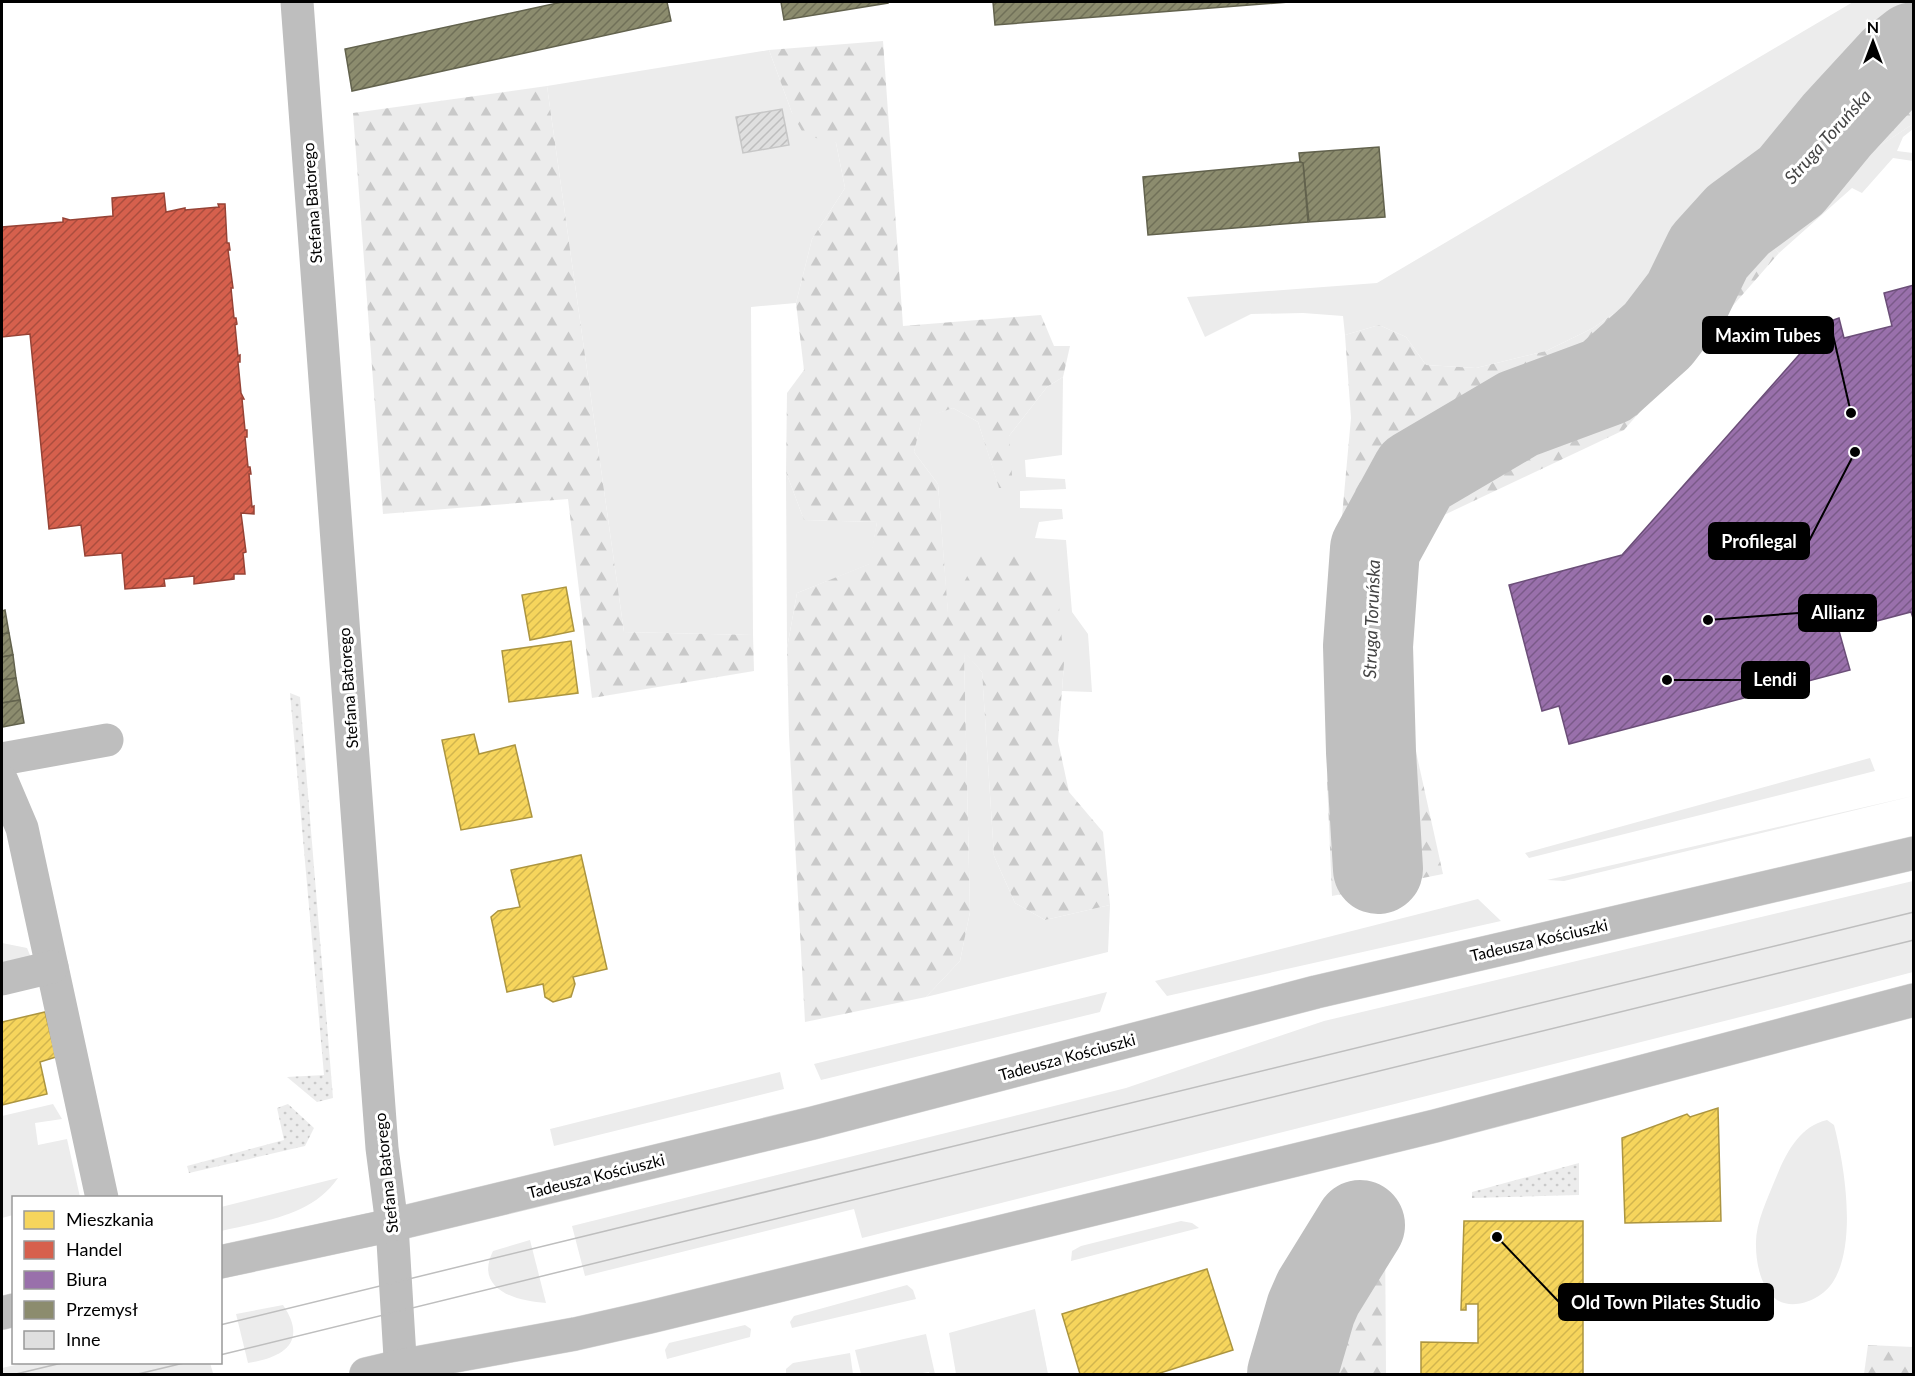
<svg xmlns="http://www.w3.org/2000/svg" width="1915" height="1376" viewBox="0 0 1915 1376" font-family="Lato,sans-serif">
	<defs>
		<pattern id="forest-firs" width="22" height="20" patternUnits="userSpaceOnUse" patternTransform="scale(1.5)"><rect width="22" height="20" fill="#ececec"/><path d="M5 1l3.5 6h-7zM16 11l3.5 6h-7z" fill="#c9c9c9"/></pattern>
		<pattern id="garden-dots" width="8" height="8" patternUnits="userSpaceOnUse" patternTransform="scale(1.5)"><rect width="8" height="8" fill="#ececec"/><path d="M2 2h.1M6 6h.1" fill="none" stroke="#c9c9c9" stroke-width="1.8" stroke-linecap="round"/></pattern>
		<pattern id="homes-hatch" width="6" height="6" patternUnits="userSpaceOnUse" patternTransform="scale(1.5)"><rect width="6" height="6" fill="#f6d55c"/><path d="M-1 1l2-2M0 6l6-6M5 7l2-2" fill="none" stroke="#d1b54e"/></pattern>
		<pattern id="shops-hatch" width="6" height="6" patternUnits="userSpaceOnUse" patternTransform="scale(1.5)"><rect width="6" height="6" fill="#d6604d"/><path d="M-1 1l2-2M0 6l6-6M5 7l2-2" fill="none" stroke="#ab4d3e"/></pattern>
		<pattern id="offices-hatch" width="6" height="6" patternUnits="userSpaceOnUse" patternTransform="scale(1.5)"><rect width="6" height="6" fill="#9970ab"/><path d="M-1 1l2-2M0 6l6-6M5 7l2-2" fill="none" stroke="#7a5a89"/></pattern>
		<pattern id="industry-hatch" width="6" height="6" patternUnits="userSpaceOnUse" patternTransform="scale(1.5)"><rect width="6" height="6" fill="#8c8c6e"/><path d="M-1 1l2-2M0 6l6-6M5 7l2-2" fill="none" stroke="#707058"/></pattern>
		<pattern id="building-hatch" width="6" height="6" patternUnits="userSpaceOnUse" patternTransform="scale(1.5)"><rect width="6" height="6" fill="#dfdfdf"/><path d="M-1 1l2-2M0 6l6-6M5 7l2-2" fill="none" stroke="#bebebe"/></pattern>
	</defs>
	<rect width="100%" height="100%" fill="#fff"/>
	<g fill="#ececec">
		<path d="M1853 2H1913V39L1894 32 1840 66 1754 179 1681 241 1645 292 1593 328 1546 351 1476 368 1426 365 1406 337 1379 325 1345 335 1343 316 1303 313 1251 314 1205 337 1187 297 1377 283Z"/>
		<path d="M769 50 792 113 836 143 845 188 812 239 796 303 751 307 753 635 624 632 547 86Z"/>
		<path d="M1913 124V129L1903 137 1897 151 1913 153V161L1893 158 1862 193 1852 188 1779 253 1767 239 1789 205Z"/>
		<path d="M1063 377 1062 455 1025 460 1026 477 1065 479 1066 489 1020 491V508L1062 509 1063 519 1039 522 1035 538 1066 540 1072 612 1088 634 1092 692 1062 691 1064 664 948 614 938 484 914 452 922 418 953 408 978 422 999 487 1009 436 1047 387Z"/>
		<path d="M786 472 804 520 877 522 870 564 797 593 787 648Z"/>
		<path d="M964 651 982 672 994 856 1015 903 1045 920 1110 905 1108 952 926 997 960 961 970 912Z"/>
		<path d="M1870 758 1875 771 1529 858 1525 853Z"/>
		<path d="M1913 796 1564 881 1547 880Z"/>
		<path d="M1913 881V972L1780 1007 862 1238 854 1209 585 1276 572 1226 1126 1088 1324 1021Z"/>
		<path d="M1478 899 1501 921 1167 996 1155 981Z"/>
		<path d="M2 943 27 948 32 960 2 967Z"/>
		<path d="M1107 992 1100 1012 821 1080 814 1064Z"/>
		<path d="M780 1072 784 1089 554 1146 550 1129Z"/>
		<path d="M53 1104 62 1119 35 1123 38 1145 67 1139 80 1197 14 1198 13 1215 2 1218V1116Z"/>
		<path d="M1827 1120 1834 1125C1845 1167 1857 1244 1833 1282 1822 1299 1795 1311 1777 1300 1761 1289 1756 1263 1756 1246 1755 1224 1767 1200 1775 1180 1785 1155 1799 1126 1827 1120Z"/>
		<path d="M338 1178C312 1216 263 1221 221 1231V1207Z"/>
		<path d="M1181 1221 1192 1223 1199 1228 1071 1261 1072 1251 1081 1246Z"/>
		<path d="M530 1240 546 1303C515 1301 474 1289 493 1251Z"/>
		<path d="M907 1285 913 1290 916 1299 792 1328 790 1322 794 1316Z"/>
		<path d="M283 1305C308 1342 284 1357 248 1363L236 1314Z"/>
		<path d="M1035 1309 1048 1374H956L949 1333Z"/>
		<path d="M745 1325 751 1329 750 1337 667 1359 665 1350 669 1343Z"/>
		<path d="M926 1334 935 1374H930L929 1372 916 1374H861L855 1350Z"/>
		<path d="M850 1353 853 1374H786V1369L793 1363Z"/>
		<path d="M24 1363H210L213 1373 206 1374H2V1368Z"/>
	</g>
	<g fill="url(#forest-firs)">
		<path d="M1895 31 1913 39V124L1790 205 1767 239 1779 253 1624 430 1408 532 1392 643 1443 874 1332 896 1327 779 1333 615 1351 418 1345 335 1379 325 1406 337 1426 365 1476 368 1546 351 1593 328 1645 292 1681 241 1754 179 1840 66Z"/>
		<path d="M883 41 903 326 1041 315 1054 346H1070L1063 377 1047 387 1009 436 1013 488H999L978 422 953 408 922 419 914 452 938 484 948 612 978 556 1019 549 1058 595 1064 664 1058 741 1069 792 1103 832 1110 905 1045 920 1015 903 994 856 982 672 964 652 970 912 960 961 926 997 805 1022 789 736 787 648 797 593 869 564 877 522 804 520 786 472 787 393 804 370 796 303 812 239 845 188 836 143 804 135 792 113 769 50Z"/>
		<path d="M547 86 624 632 753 635 754 671 592 698 568 499 383 514 353 113Z"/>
		<path d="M1385 1223 1386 1374H1264L1290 1281Z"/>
		<path d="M1868 1345 1913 1347V1374H1864Z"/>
	</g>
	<g fill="url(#garden-dots)">
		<path d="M290 693 300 697 333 1098 317 1102 287 1077 324 1075Z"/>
		<path d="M288 1104 314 1128 305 1146 189 1173 187 1166 284 1140 277 1108Z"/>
		<path d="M1579 1163V1195L1472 1198V1192Z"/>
	</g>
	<g fill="url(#homes-hatch)" stroke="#ac9540" stroke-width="1.5">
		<path d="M566 587 574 631 530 640 522 595Z"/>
		<path d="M571 641 578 693 509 702 502 651Z"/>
		<path d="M474 734 479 754 515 745 532 817 461 830 442 740Z"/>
		<path d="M581 855 607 969 573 977 575 984 571 997 553 1002 545 997 543 984 507 992 491 917 498 911 520 907 511 870Z"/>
		<path d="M45 1012 56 1057 40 1062 47 1094 2 1105V1022Z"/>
		<path d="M1718 1108 1721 1221 1625 1223 1622 1138 1687 1114 1690 1117Z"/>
		<path d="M1464 1221H1583V1374H1421V1342L1478 1343V1304H1466V1310H1461Z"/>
		<path d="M1207 1269 1233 1350 1157 1374H1080L1062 1314Z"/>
	</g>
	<path fill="url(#shops-hatch)" stroke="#964336" stroke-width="1.5" d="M164 193 166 212 185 208V210L219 207 218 204H225L227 243H229L230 250H228L233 288H231L234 318H236L237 324 235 325 238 356 240 355V362H238L241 393 244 399H242L245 430H247V437H245L248 467H250L251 474H249L252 507 254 506V514L241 513 246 552 243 553 245 574H234V579L194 584V576L164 579 165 586 125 589 122 553 85 556 81 525 49 529 30 334 2 337V227L63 222V218L70 220 113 216 112 198Z"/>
	<path fill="url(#offices-hatch)" stroke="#6b4e78" stroke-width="1.5" d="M1914 285V621L1911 612 1839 631 1850 670 1569 744 1559 706 1542 711 1509 585 1622 555 1828 322 1839 318 1844 338 1892 326 1884 293Z"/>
	<g fill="url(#industry-hatch)" stroke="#62624d" stroke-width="1.5">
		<path d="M562 2H667L671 21 352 91 345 49Z"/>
		<path d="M781 2H888V3L784 20Z"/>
		<path d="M993 2H1289L995 25Z"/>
		<path d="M1379 147 1385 217 1309 222 1303 163 1300 162 1299 153Z"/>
		<path d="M1300 162 1303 163 1308 222 1148 235 1143 177Z"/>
		<path d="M5 610 9 633 2 634V611Z"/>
		<path d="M9 633 13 655 2 657V634Z"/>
		<path d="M13 655 16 678 2 680V657Z"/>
		<path d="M16 678 20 700 2 703V680Z"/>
		<path d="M20 700 24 723 2 727V703Z"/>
	</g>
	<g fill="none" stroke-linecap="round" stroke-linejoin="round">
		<g stroke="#bfbfbf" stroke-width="90">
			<path d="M1378 869 1371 752 1368 646 1375 549 1416 474 1518 414 1607 381 1658 335 1687 297 1709 252 1738 220 1791 181 1837 125 1895 62 1914 47"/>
			<path d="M1292 1374 1311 1309 1318 1293 1360 1225"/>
		</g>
	</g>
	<path fill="url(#building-hatch)" stroke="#c7c7c7" stroke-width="1.5" d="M782 109 789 145 743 153 736 117Z"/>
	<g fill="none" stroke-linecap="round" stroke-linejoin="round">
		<g stroke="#dbdbdb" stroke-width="34">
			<g id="major">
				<path d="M220 1262 392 1225 813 1123 1316 992 1914 853"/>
				<path d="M2 1313 14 1310"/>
				<path d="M366 1374 400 1366 575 1334 650 1317 1435 1126 1914 1000"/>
			</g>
		</g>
		<g stroke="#bebebe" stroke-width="33">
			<path d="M297 2 382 1148 392 1225 401 1374"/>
			<path d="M2 759 107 740"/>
			<path d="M2 781 22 828 102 1198"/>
			<path d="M2 979 52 967"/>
		</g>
		<use href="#major" stroke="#bebebe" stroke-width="33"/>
		<g stroke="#bebebe" stroke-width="1.5">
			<path d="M220 1325 1914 912"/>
			<path d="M220 1355 1914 940"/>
			<path d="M16 1374 66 1362"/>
			<path d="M138 1374 188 1362"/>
		</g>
	</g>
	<g text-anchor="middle" stroke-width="6" stroke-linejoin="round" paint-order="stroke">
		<g font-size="16" fill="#000" stroke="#fff">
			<text transform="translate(312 203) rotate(-94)" y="6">Stefana Batorego</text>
			<text transform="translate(348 688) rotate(-94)" y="6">Stefana Batorego</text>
			<text transform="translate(1539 940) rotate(-13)" y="6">Tadeusza Kościuszki</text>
			<text transform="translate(1067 1057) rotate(-15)" y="6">Tadeusza Kościuszki</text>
			<text transform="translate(386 1173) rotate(-96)" y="6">Stefana Batorego</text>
			<text transform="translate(596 1176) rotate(-14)" y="6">Tadeusza Kościuszki</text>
		</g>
		<g font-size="18" font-style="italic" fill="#444" stroke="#fff">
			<text transform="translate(1828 137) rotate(-48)" y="6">Struga Toruńska</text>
			<text transform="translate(1372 619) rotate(-88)" y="6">Struga Toruńska</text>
		</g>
	</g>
	<path fill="none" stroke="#000" stroke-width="2" d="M1851 413L1833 335M1855 452L1809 541M1708 620L1799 613M1667 680L1742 680M1497 1237L1559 1302"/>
	<g fill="#000" stroke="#fff" stroke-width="2">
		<circle cx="1851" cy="413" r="6"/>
		<circle cx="1855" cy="452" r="6"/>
		<circle cx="1708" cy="620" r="6"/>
		<circle cx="1667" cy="680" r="6"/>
		<circle cx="1497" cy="1237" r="6"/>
	</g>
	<g fill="#000" stroke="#000" stroke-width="2">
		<rect x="1703" y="317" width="130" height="36" rx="6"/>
		<rect x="1709" y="523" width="100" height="36" rx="6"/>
		<rect x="1799" y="595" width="77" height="36" rx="6"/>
		<rect x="1742" y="662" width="67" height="36" rx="6"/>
		<rect x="1559" y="1284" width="214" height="36" rx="6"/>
	</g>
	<g font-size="18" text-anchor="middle" font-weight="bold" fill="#fff">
		<text x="1768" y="342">Maxim Tubes</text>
		<text x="1759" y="548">Profilegal</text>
		<text x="1838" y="619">Allianz</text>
		<text x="1775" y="686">Lendi</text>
		<text x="1666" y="1309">Old Town Pilates Studio</text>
	</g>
	<rect width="1915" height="1376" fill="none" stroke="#000000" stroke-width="6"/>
	<rect x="12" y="1196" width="210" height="168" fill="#ffffff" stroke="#999999" stroke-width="1.5"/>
	<rect x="24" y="1211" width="30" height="18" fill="#f6d55c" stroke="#999999" stroke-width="1.5"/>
	<text x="66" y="1226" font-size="18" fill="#000000">Mieszkania</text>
	<rect x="24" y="1241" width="30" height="18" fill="#d6604d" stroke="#999999" stroke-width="1.5"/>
	<text x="66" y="1256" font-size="18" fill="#000000">Handel</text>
	<rect x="24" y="1271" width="30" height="18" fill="#9970ab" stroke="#999999" stroke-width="1.5"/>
	<text x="66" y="1286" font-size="18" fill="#000000">Biura</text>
	<rect x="24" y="1301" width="30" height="18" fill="#8c8c6e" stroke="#999999" stroke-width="1.5"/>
	<text x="66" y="1316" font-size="18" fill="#000000">Przemysł</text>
	<rect x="24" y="1331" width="30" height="18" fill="#dfdfdf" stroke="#999999" stroke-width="1.5"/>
	<text x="66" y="1346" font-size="18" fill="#000000">Inne</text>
	<g transform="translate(1873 42)" stroke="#ffffff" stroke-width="4.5" paint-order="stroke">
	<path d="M0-4.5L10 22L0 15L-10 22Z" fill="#000000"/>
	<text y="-9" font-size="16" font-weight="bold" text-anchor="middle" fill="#000000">N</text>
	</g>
</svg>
